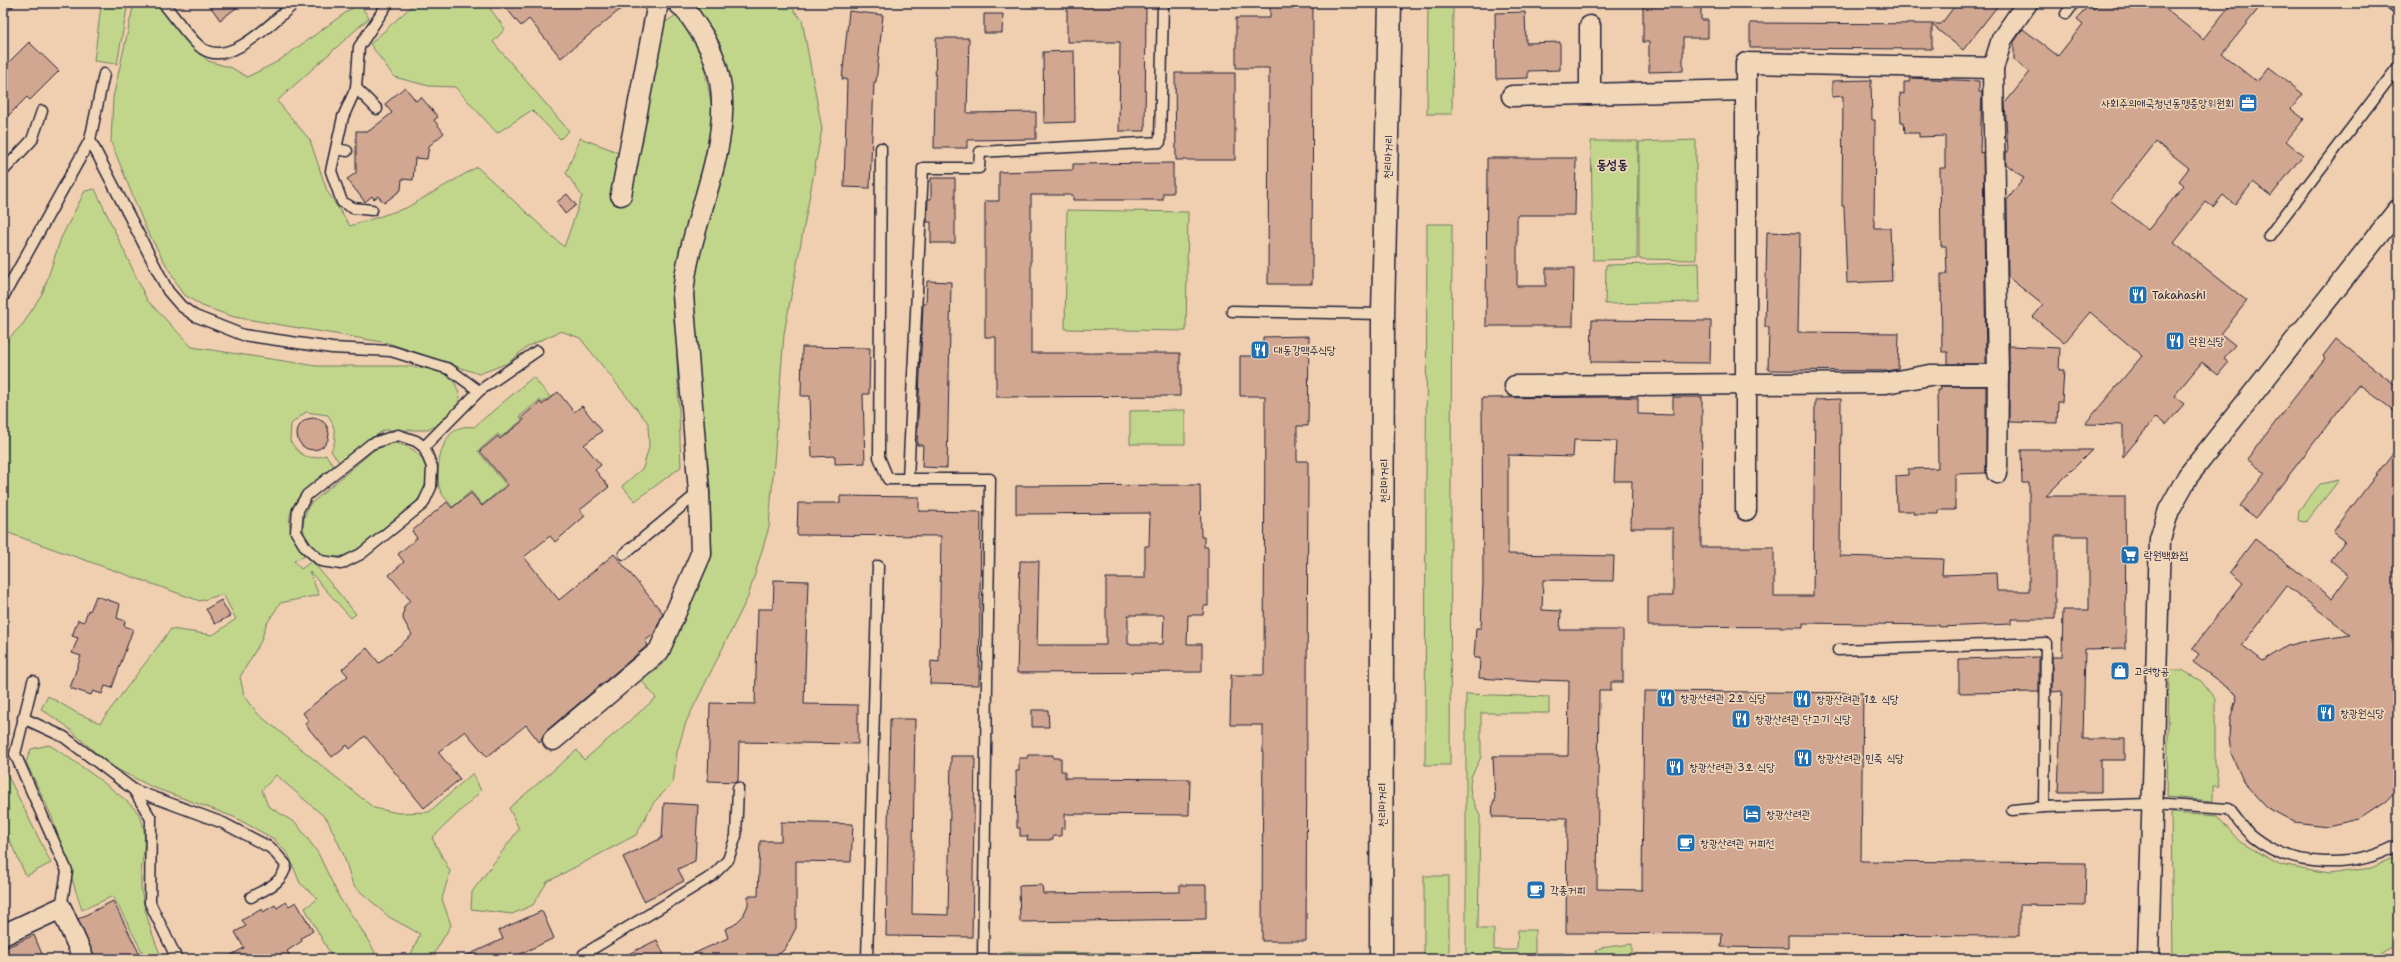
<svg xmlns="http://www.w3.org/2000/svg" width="2401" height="962" viewBox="0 0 2401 962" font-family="'Shantell Sans','Poor Story',sans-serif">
	<rect width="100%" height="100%" fill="#f0cfb0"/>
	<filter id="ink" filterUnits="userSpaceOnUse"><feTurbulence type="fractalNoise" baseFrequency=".025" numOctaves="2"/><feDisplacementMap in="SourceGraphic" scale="8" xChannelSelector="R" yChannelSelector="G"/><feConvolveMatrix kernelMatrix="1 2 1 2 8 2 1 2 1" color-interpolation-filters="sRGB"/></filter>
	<g filter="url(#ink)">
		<g fill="#c1d68b" stroke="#727c63">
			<path d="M100 3H128L117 64 94 61 101 6Z"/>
			<path d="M134 3H149L159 6 208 61 232 68 247 77 277 62 359 3 369 18 277 101 310 140 327 191 350 226 406 208 477 167 564 247 582 196 566 173 580 138 610 149 624 156 613 203 627 202 664 23 675 16 688 26 701 49 713 113 706 153 674 275 681 467 635 501 622 486 643 468 649 447 648 423 580 338 561 331 528 346 508 363 479 374 388 343 234 317 202 306 182 293 146 229 111 142 113 98Z"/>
			<path d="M415 3H486L505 29 493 42 569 131 560 139 532 110 497 133 455 87 429 86 394 77 370 44Z"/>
			<path d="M687 3H788L802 20 822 129 784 334 769 527 748 597 686 722 677 752 673 783 654 802 636 835 547 882 533 905 512 914 471 909 472 892 519 829 509 808 577 750 584 760 656 698 642 681 666 661 712 556 710 493 693 293 695 272 729 140 730 87Z"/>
			<path d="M1428 3H1453L1452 114H1427Z"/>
			<path d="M1696 140V260L1639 259V142Z"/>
			<path d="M1591 141H1638L1637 259 1593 260Z"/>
			<path d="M95 189 147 300 192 347 317 366H406L439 370 454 380 460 396 457 409 446 420 428 430H384L339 462 331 451C338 438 335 427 328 415L306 412 291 424 290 441C301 456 307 461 326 455L334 466C301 493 270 512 305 556L294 561 301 569 312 561 356 614 351 618 309 571 319 595 280 603 266 625 261 641 240 677 244 695 258 714 374 808 398 813 429 812 473 773 481 791 432 838 450 871 442 899 451 925 431 959H409L420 934 389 917 353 885 343 853 327 819 276 775 262 790 268 806 297 824 318 853 340 899 358 924 375 952 372 959H333L305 908 318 899 300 883 288 854 274 839 234 817 152 787 109 765 65 725 41 709 48 696 77 713 100 723 171 629 213 635 236 619 223 594 200 601 3 531V344L23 324 43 292 61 238 85 191Z"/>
			<path d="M1067 210 1188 212 1186 331 1065 329Z"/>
			<path d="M1427 224H1452L1450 765H1425Z"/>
			<path d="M1699 263 1700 302 1605 304 1606 265Z"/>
			<path d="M533 377 550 397 542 403 540 400 520 416 522 420 501 437 498 434 478 451 506 485 482 505 471 491 453 507C448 501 440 494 439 486 435 464 443 421 474 427Z"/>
			<path d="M1185 410V444H1130V411Z"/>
			<path d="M391 443C418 444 437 468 422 493 416 505 401 514 391 522 369 540 335 578 309 543 300 531 303 517 309 505L374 450Z"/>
			<path d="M2339 480 2307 521 2303 522 2298 520 2299 510 2320 484Z"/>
			<path d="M2169 670H2182L2201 681 2215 699V763L2219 786H2213V801L2167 797Z"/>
			<path d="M1466 694 1549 697V713H1481V757L1471 777 1470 786 1471 796 1480 816 1478 929H1494V950H1517L1518 930H1535V953H1564L1567 959H1466Z"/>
			<path d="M49 745C65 754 134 802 140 816 150 839 140 860 141 883 141 901 154 944 163 959H146L113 896 82 910 52 817 26 762 31 749Z"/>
			<path d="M3 766 51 863 26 876 3 826Z"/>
			<path d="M2171 813 2217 816 2240 842 2281 865 2328 874 2371 868 2398 856V943L2370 959H2173Z"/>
			<rect x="1424" y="876" width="25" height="83"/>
			<path d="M1632 944V959H1598L1595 951 1600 948Z"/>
			<path d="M1003 952 1199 954 1200 959H1003Z"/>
		</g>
		<g fill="#d1a791" stroke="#22223b" fill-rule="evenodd">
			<path d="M208 3H243L220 20Z"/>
			<path d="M502 3H628L561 58 529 19 521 26Z"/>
			<path d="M1067 3H1146L1145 131H1119L1120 42H1067Z"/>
			<path d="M1270 3H1313L1312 284H1268L1269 68H1236V18H1270Z"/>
			<path d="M1643 3H1701V20H1708V38H1683V71L1649 72V42H1643Z"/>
			<path d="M1957 3H2000L1963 50 1932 25V49L1750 48V23L1941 24Z"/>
			<path d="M2099 3H2158L2203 39 2232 3H2263L2222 54 2257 82 2269 67 2303 94 2291 109 2304 119 2286 141 2303 155 2271 196 2253 182 2235 205 2223 195 2213 207 2206 202 2174 243 2247 301 2221 334 2235 345 2224 358 2229 362 2218 375 2202 362 2174 396 2184 404 2166 425 2156 417 2123 457V425L2085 424 2142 356 2090 312 2064 343 2033 317 2043 305 2008 277 2007 200 2024 178 2006 164V152H2008L2005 103 2030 72 2014 60V42L2023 29 2058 56 2083 24 2077 19 2089 5 2094 9ZM2156 142 2189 168 2179 181 2184 185 2148 230 2110 200Z"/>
			<path d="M849 11 883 15 876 82H874L870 188 844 187 847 79H842Z"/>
			<path d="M1525 12 1526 43 1560 42V70L1528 71V78L1496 79 1495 13Z"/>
			<path d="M984 14H1003L1002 33H984Z"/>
			<path d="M936 38H969L967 113 1036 112V139L967 140V148H934Z"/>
			<path d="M29 42 59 71 30 100 27 97 3 121V68Z"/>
			<path d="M1074 51 1075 122 1044 123 1043 52Z"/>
			<path d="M1175 73H1235V160H1176Z"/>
			<path d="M1909 78 1979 81V92H1982L1980 153 1983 152 1986 364H1948V352H1942L1941 274H1947L1946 246H1941L1940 168H1945V136L1919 137V133H1905L1904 122H1901L1900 93 1904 94V82H1910Z"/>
			<path d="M1871 80 1872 120H1875L1874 228H1890L1892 281 1847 283 1844 206H1842L1843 96 1832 97V81Z"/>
			<path d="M405 87 416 101 421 97 438 117 434 120 444 133 429 146 427 159 415 158 413 180 402 179 401 190 384 203 378 196 374 199 372 196 365 202 347 179 356 173V131H369L392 113 385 104Z"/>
			<path d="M1487 158H1576L1575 215H1517V286H1546V268H1574L1573 326H1486Z"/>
			<path d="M1173 163V193H1163V200H1073V195H1031V353H1180V396L996 397V337H985V201H999V172L1073 170V164Z"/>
			<path d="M931 178H955V243H931V222H927L928 199H931Z"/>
			<path d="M567 194 576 205 565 214 557 202Z"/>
			<path d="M1767 232 1800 233 1798 332 1899 333 1898 369 1886 371 1768 370 1769 327H1765Z"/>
			<path d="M927 281 951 282 947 468 922 467 923 445H917L923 304H926Z"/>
			<path d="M1592 320 1711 321 1710 363 1591 362Z"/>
			<path d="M1309 336 1308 426H1297V461H1308L1306 941H1262L1263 725H1230L1231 675H1264L1265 396H1240V356H1263V337Z"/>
			<path d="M2336 339 2398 387V414L2359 384 2256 518 2240 506 2265 473 2247 459 2325 358 2323 356Z"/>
			<path d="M2009 346 2060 348 2059 370H2064L2062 402H2058L2057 423 2009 422Z"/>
			<path d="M802 347 870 348 869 394H863L865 463 835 464V456L812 457 810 396H801Z"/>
			<path d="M1940 386H1986V473L1955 474V510H1939V514H1913V511H1897L1896 476 1908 475V469L1938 468 1937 390H1941Z"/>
			<path d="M558 392 574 412 582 406 602 431 584 445 601 465 595 470 609 487 580 510 585 516 555 542 550 536 524 557 559 600 614 554 663 613 654 634 645 641 648 645 546 731 540 743 526 725 487 757 465 731 438 752 460 779 424 808 365 736 350 749 347 745 332 757 305 724 309 721 303 713 348 676 342 669 367 648 379 663 412 635 403 619 404 607 410 600 389 575 404 562 398 554 417 538 412 531 447 502 452 508 471 493 482 506 508 485 480 451 498 436 500 439 524 420 522 417 540 402 542 405Z"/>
			<path d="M1619 397 1638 398V414L1673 415V397H1702L1701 547H1774V596H1813L1815 400 1841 399 1840 556 1943 559 1942 575 1996 573 1997 591H2029V483H2022L2021 450H2061V452L2062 450H2092L2046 496H2125L2126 648 2085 649 2083 739H2125V760H2101V792H2058L2062 691 2052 692V657H2062L2063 610H2089V536H2055V619H2011V624L1939 627V625L1803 623V627L1648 626V596H1673V528H1631L1632 481H1614L1616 441 1574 440 1573 457 1508 455V554L1614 556 1613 581 1543 580 1542 610 1561 611 1560 630H1623V682H1611V690H1599L1597 889 1642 890 1644 691 1863 693 1861 861 2086 863 2085 906 2019 905V936L1788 935V948L1721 947 1722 934 1566 933 1567 818 1492 817 1493 802H1495L1493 756H1568L1569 681 1540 680V682L1479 678 1480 658H1474L1476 628H1481L1483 583 1482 398Z"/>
			<circle cx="313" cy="434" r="16"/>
			<path d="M2398 446V788L2386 801 2359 819 2327 826 2294 822 2266 807 2244 783 2231 753 2229 737 2230 721 2237 695 2193 662 2199 654 2192 649 2243 583 2230 572 2255 539 2332 598 2349 575 2330 560 2345 541 2333 532ZM2287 586 2351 635 2302 642 2287 646 2263 661 2242 645Z"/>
			<path d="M1200 485 1201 537H1204V547H1208V606H1204L1203 615H1188L1187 644H1202V672L1017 673 1020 561H1039L1037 645H1106V578H1145V546H1149L1150 513 1016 514V486ZM1128 615H1164L1163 644H1128Z"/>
			<path d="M840 496 919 497V511L981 512 979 685 930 684 931 661 939 662 941 536 797 535 798 503H840Z"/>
			<path d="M774 580 808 581 804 704 858 705V744L739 742 738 782 708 781 710 703 755 704 758 609H773Z"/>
			<path d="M96 596 120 604 117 618 125 621 124 626 133 629 112 688 105 686 102 694 93 691 91 695 70 688 81 656 72 653 78 638 72 636 78 620 84 622 88 610 90 611Z"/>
			<path d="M221 600 230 616 215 624 206 609Z"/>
			<path d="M2039 657V692L1959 693V659Z"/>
			<path d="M1032 710H1048L1049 727H1032Z"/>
			<path d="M890 719H915L912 914 948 915 951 756H975L972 937 886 936Z"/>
			<path d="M1028 755H1053V758H1061V771H1065V778L1190 779 1189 815 1065 814V828H1061V836H1053V840H1027L1028 836H1020V828H1017L1016 771H1019V758H1027Z"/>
			<path d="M664 803 698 805 695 861 678 869 684 881 644 901 623 857 662 838Z"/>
			<path d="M781 822 853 824 851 862 796 861V928L785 949 773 959H682L728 938 725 929 734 925 743 916 748 905V896H758L760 841H781Z"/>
			<path d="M1042 885 1043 894 1180 892V885H1206V919L1020 922 1019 886Z"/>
			<path d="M113 901 142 959H95L78 919Z"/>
			<path d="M286 902 289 906 296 902 313 931 301 938 302 941 287 951 292 959H224L244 948 235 932 246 926 242 920 262 909 263 912 275 905 277 908Z"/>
			<path d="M542 911 554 938 510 959H459L503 939 499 930Z"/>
			<path d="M34 935 42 954 33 959H3V949Z"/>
			<path d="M657 940 666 959H618Z"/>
		</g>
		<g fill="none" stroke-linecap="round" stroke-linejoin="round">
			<g stroke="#22223b" stroke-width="13">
				<g id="service">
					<path d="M163 3C175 17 186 34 199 46 227 72 274 20 295 3"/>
					<path d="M2391 3 2398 9"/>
					<path d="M3 7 8 3"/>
					<path d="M2066 14 2074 3"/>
					<path d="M356 88 377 109"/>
					<path d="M90 140 168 291 181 306 195 316 243 335 332 348 391 351 449 369 479 391"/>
					<path d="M881 148 879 457 888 479H990L983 959"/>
					<path d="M337 149 347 151"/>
					<path d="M3 171 32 140 42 111"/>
					<path d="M372 210 353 208 342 202 331 171 343 117 356 88 359 47 388 3"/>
					<path d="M2269 236 2398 67"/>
					<path d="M3 297 90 140 104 74"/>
					<path d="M1232 311 1383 314"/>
					<path d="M398 435 416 441 424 447 432 467 431 487 423 504 361 554 341 564 321 561 306 548 296 532 298 510 307 495 371 444Z"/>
					<path d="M424 447 479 391 537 351"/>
					<path d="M908 479 923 168H979L980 152 1160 142 1163 3"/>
					<path d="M624 554 699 492"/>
					<path d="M1838 650 2046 643 2044 807 2151 804 2229 809C2236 818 2244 830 2253 837 2294 869 2354 869 2398 845"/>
					<path d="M33 681 15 754 67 871 61 908"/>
					<path d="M23 718 64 737 134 790 151 819 150 903 177 959"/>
					<path d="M134 790 223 823 271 848 286 865C283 883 266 889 251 897"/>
					<path d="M2012 810 2044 807"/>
					<path d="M586 959 584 954 712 876 728 860 736 836 738 788"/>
					<path d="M867 959 878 566"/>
				</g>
			</g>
			<g stroke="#22223b" stroke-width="23">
				<g id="minor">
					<path d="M1590 26V94"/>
					<path d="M1512 96 1745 90"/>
					<path d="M621 195 658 3"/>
					<path d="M1515 386 1886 383 1930 375H1998"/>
					<path d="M1997 473 1998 375 1993 68 2002 39 2027 3"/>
					<path d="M1746 510V63L1993 68"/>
					<path d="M553 740 659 651 701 554 699 492 683 295C689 209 756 115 700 31 693 21 688 10 678 3"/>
					<path d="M3 935 61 908 84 959"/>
					<path d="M2148 959 2160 539 2169 510 2188 476 2398 210"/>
				</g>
			</g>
			<g stroke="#22223b" stroke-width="25">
				<path id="primary" d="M1381 959 1383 314 1390 3"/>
			</g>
			<use href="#service" stroke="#f1d7b8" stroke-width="10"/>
			<use href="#minor" stroke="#f1d7b8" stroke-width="20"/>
			<use href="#primary" stroke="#f1d7b8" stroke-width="22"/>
		</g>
	</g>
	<defs>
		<g id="office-square" transform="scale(1)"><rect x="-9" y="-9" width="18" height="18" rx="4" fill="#1f6fb2" stroke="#f1d7b8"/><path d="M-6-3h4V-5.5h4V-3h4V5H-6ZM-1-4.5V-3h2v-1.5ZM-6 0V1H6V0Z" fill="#fff"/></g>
		<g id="restaurant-square" transform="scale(1)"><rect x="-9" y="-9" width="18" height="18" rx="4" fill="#1f6fb2" stroke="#f1d7b8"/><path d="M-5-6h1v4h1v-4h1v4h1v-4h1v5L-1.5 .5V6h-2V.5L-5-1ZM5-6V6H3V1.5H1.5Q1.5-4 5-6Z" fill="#fff"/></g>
		<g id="supermarket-square" transform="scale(1)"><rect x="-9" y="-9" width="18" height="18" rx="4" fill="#1f6fb2" stroke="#f1d7b8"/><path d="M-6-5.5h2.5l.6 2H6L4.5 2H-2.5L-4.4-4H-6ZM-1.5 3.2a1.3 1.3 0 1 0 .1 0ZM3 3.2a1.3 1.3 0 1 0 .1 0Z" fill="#fff"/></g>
		<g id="shop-square" transform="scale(1)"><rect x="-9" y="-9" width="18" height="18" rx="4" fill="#1f6fb2" stroke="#f1d7b8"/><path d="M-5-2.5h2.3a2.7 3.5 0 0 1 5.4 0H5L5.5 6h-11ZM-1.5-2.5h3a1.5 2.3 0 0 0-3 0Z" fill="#fff"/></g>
		<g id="hotel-square" transform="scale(1)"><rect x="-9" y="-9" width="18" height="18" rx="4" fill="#1f6fb2" stroke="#f1d7b8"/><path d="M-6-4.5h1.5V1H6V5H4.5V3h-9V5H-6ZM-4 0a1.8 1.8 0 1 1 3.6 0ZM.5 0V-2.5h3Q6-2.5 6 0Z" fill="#fff"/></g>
		<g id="cafe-square" transform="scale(1)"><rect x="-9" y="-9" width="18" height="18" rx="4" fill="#1f6fb2" stroke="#f1d7b8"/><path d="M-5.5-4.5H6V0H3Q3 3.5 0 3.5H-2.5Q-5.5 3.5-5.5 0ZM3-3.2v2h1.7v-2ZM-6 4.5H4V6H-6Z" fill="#fff"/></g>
	</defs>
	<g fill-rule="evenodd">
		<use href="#office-square" x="2248" y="103"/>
		<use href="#restaurant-square" x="2138" y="295"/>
		<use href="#restaurant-square" x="2175" y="341"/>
		<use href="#restaurant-square" x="1260" y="350"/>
		<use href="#supermarket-square" x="2130" y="555"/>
		<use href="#shop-square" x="2120" y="671"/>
		<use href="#restaurant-square" x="1666" y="698"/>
		<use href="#restaurant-square" x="1802" y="699"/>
		<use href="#restaurant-square" x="2326" y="713"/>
		<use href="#restaurant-square" x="1741" y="719"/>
		<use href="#restaurant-square" x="1803" y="758"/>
		<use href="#restaurant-square" x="1675" y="767"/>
		<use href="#hotel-square" x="1752" y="814"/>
		<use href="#cafe-square" x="1686" y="843"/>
		<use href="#cafe-square" x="1536" y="890"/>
	</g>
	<g text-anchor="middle" stroke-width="3.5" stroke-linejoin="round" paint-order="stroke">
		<g font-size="11" fill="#22223b" stroke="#f1d7b8" text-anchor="start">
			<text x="2234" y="107" text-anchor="end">사회주의애국청년동맹중앙위원회</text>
			<text x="2152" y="299">Takahashi</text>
			<text x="2189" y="345">락왼식당</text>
			<text x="1274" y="354">대동강맥주식당</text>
			<text x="2144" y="559">락원백화점</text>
			<text x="2134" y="675">고려항공</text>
			<text x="1680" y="702">창광산려관 2호 식당</text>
			<text x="1816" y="703">창광산려관 1호 식당</text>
			<text x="2340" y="717">창광원식당</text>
			<text x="1755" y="723">창광산려관 단고기 식당</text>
			<text x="1817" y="762">창광산려관 민죽 식당</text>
			<text x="1689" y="771">창광산려관 3호 식당</text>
			<text x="1766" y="818">창광산려관</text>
			<text x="1700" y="847">창광산려관 커피전</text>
			<text x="1550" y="894">각종커피</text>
		</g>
		<g font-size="11" fill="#22223b" stroke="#f1d7b8">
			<text transform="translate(1388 157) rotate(-88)" y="4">천리마거리</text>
			<text transform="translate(1384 481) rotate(-90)" y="4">천리마거리</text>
			<text transform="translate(1382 805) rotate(-90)" y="4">천리마거리</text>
		</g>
		<g font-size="13" font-weight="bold" fill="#22223b" stroke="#f1d7b8">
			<text x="1612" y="169">동성동</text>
		</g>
	</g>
	<rect width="2401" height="962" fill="none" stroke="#f1d7b8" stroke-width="16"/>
	<rect x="8" y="8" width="2385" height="946" fill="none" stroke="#22223b" stroke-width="1.5" filter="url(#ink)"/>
</svg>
